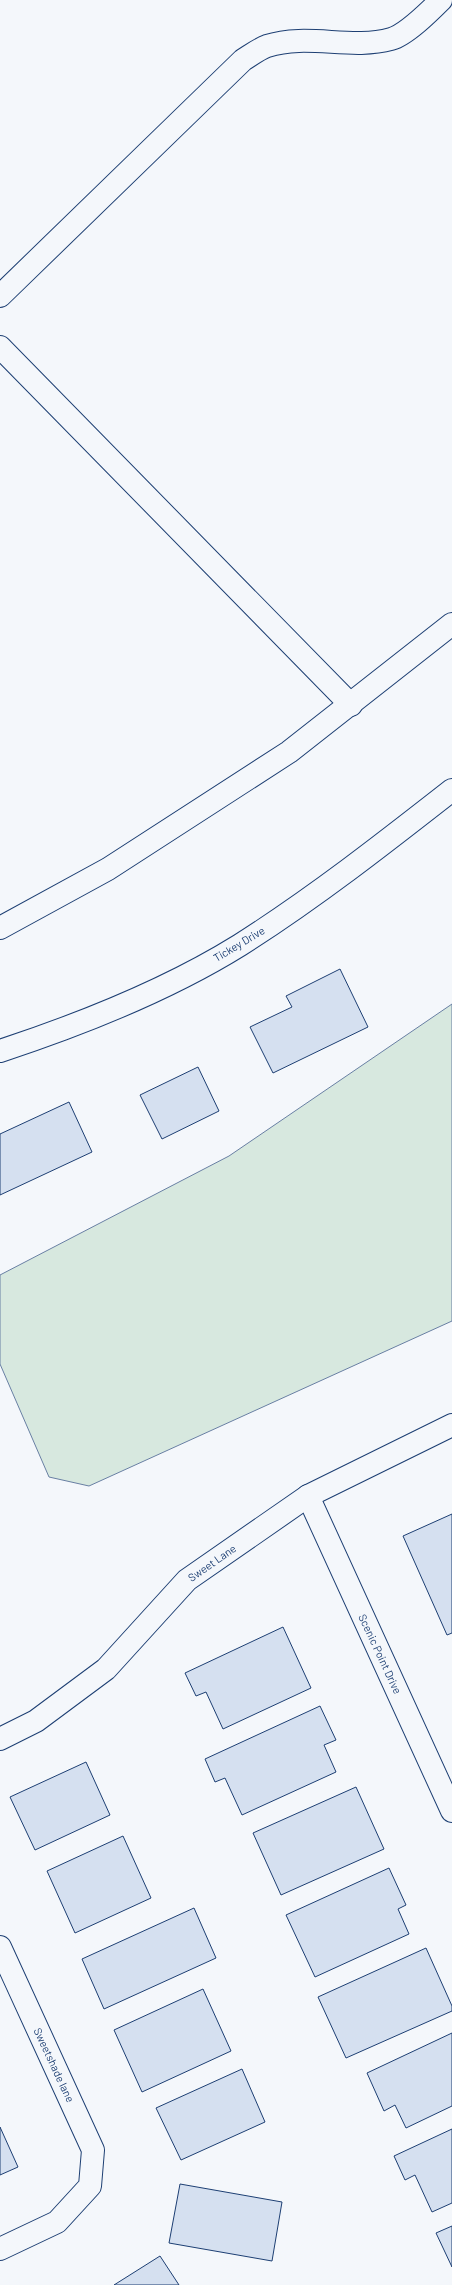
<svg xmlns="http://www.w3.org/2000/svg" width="452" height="2285" viewBox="0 0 452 2285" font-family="Barlow,sans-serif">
	<rect width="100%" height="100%" fill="#f4f7fb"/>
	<path fill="#d7e8df" stroke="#687fa3" d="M452 1004V1321L89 1486 49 1477 0 1364V1275L229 1156Z"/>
	<g fill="#d5e0f0" stroke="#1d3f73">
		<path d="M340 969 368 1027 273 1073 250 1027 292 1007 286 996Z"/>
		<path d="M198 1067 219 1111 162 1139 140 1095Z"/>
		<path d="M69 1102 92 1152 0 1195V1134Z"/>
		<path d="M452 1514V1633L447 1635 403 1536Z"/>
		<path d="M283 1627 311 1688 223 1729 206 1692 196 1696 185 1673Z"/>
		<path d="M320 1706 336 1740 324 1745 336 1772 242 1815 225 1778 215 1782 205 1759Z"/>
		<path d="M86 1762 110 1815 35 1850 10 1797Z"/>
		<path d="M356 1787 384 1849 281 1895 253 1833Z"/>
		<path d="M123 1836 151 1898 75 1933 47 1871Z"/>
		<path d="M389 1868 406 1905 398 1909 409 1934 315 1977 286 1915Z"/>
		<path d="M194 1908 216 1958 104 2009 82 1959Z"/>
		<path d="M426 1948 452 2006V2011L346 2058 318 1997Z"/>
		<path d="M203 1989 231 2051 142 2092 114 2030Z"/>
		<path d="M452 2033V2106L406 2128 395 2105 384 2111 367 2073Z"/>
		<path d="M242 2069 265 2122 181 2160 156 2108Z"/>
		<path d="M0 2127 18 2167 0 2175Z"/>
		<path d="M452 2129V2203L432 2212 415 2175 405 2180 394 2156Z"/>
		<path d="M180 2184 282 2202 272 2261 169 2243Z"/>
		<path d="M452 2226V2267L436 2233Z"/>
		<path d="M160 2256 179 2285H114Z"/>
	</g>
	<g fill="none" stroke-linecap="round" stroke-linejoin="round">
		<g stroke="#1d3f73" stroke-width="24">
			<g id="minor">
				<path d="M0 296 243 60C251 55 259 49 267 46 307 33 351 50 391 39 406 35 430 11 441 0"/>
				<path d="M0 347 351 705"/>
				<path d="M0 928 108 869 289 752 452 624"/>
				<path d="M0 1051C82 1024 166 991 240 945 314 898 383 844 452 790"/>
				<path d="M308 1496 452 1811"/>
				<path d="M0 1739 36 1721 106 1669 187 1580 308 1496 452 1425"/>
				<path d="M0 1947 93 2150 90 2186 57 2222 0 2249"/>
			</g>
		</g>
		<use href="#minor" stroke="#f4f7fb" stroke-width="22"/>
	</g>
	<g text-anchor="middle" stroke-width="3" stroke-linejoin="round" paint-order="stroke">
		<g font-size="11" fill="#1d3f73" stroke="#f4f7fb">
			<text transform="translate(239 944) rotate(-31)" y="4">Tickey Drive</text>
			<text transform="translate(212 1563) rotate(-35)" y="4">Sweet Lane</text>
			<text transform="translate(380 1654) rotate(65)" y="4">Scenic Point Drive</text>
			<text transform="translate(54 2065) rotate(65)" y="4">Sweetshade lane</text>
		</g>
	</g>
</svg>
